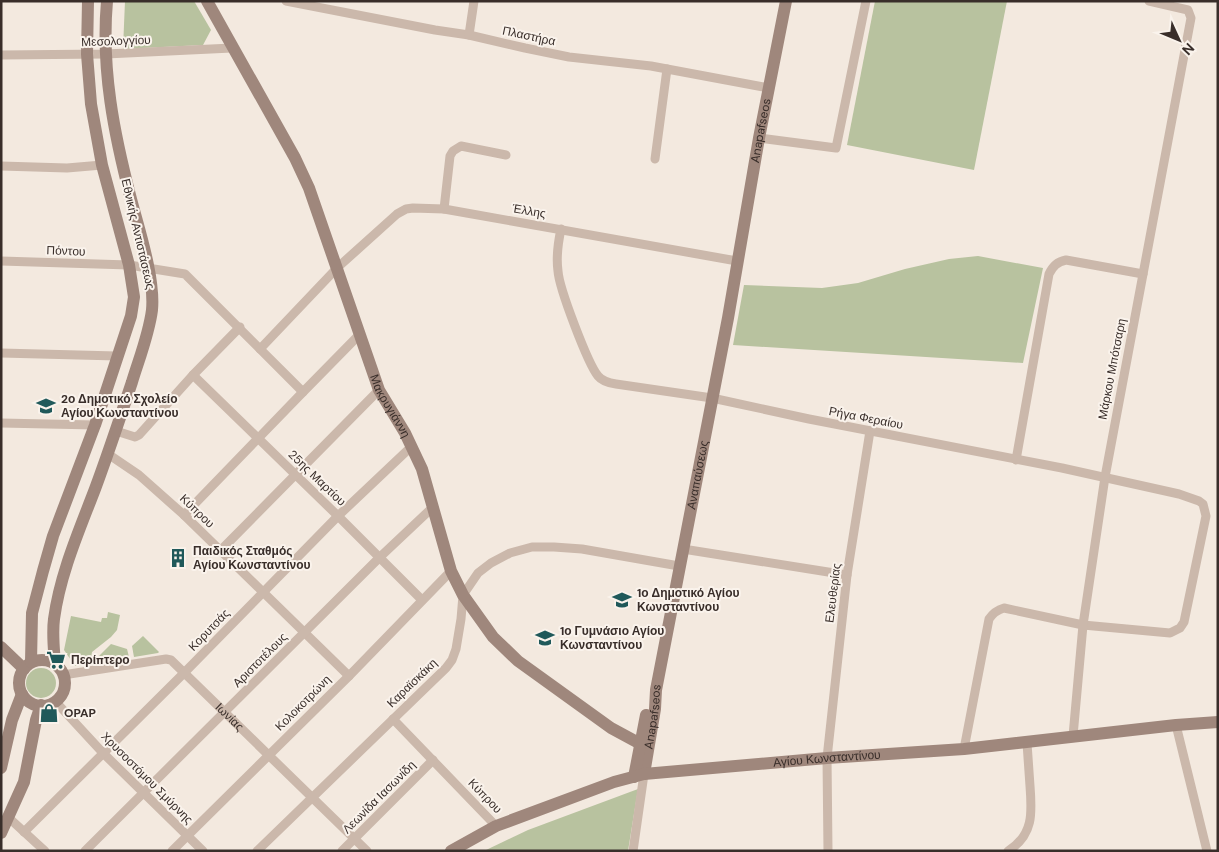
<svg xmlns="http://www.w3.org/2000/svg" width="1219" height="852" viewBox="0 0 1219 852" font-family="'DM Sans',sans-serif">
	<rect width="100%" height="100%" fill="#f3e9df"/>
	<g fill="#b8c29f">
		<path d="M125 1H194L211 30 203 45 123 49Z"/>
		<path d="M875 1H1007L974 170 847 145Z"/>
		<path d="M978 256 1043 268 1023 363 733 345 744 285 822 288 858 283 905 269 949 259Z"/>
		<path d="M108 612 120 615 117 630 111 637 92 652 90 664 75 666 64 650 71 616 101 622 102 618H107Z"/>
		<path d="M143 636 159 652 158 653 134 657 132 646Z"/>
		<path d="M111 644 127 649 129 657 92 663Z"/>
		<circle cx="41" cy="683" r="15"/>
		<path d="M638 789 628 851H484L528 830Z"/>
	</g>
	<g fill="none" stroke-linecap="round" stroke-linejoin="round">
		<g stroke="#cbb8ab" stroke-width="9">
			<path d="M286 1 435 30 469 35 525 48 569 57 651 66 769 88"/>
			<path d="M469 35 474 1"/>
			<path d="M1 55 106 54 232 48"/>
			<path d="M759 138 836 148 866 1"/>
			<path d="M655 159 667 69"/>
			<path d="M1 166 67 168 102 165"/>
			<path d="M444 209 450 156 453 151 461 146 506 155"/>
			<path d="M561 229C558 243 556 257 558 271 559 288 588 364 598 376 602 381 609 383 616 384L712 398 809 419 1062 468 1179 494 1199 501 1203 504 1206 516 1184 622 1180 628 1170 633 1083 625 1004 608C997 610 993 613 989 619L964 749"/>
			<path d="M1 261 129 265 185 274 303 392"/>
			<path d="M260 349 337 268 397 214 406 209 413 208 444 209 737 261"/>
			<path d="M1 353 117 356"/>
			<path d="M193 375 338 516 422 600"/>
			<path d="M1 423 95 425"/>
			<path d="M116 431 135 437 139 435 193 375 240 327"/>
			<path d="M108 454 139 475 184 515 349 676"/>
			<path d="M1016 460 1049 274C1053 266 1057 262 1066 260L1143 274"/>
			<path d="M184 515 303 392 359 335"/>
			<path d="M683 549 847 575"/>
			<path d="M220 551 379 390"/>
			<path id="s1" d="M63 675 166 659 171 660 367 851"/>
			<path d="M55 701 103 753 203 851"/>
			<path d="M393 719 496 826"/>
			<path d="M1176 725 1207 851"/>
			<path d="M1073 736 1083 625 1105 477 1191 18 1188 10 1149 1"/>
			<path d="M9 818 45 851"/>
			<path d="M24 832 184 673 338 516 412 446"/>
			<path d="M85 851 380 557 432 508"/>
			<path d="M172 851 349 676 451 571"/>
			<path d="M257 851 446 668 452 660 456 649 461 619 463 595 478 573 491 563 510 553 532 547H554L582 549 679 566"/>
			<path d="M342 851 433 760"/>
			<path d="M633 851 644 774"/>
			<path d="M828 851 827 758 847 575 870 431"/>
			<path d="M1008 851C1034 835 1032 812 1030 786 1029 771 1028 757 1027 743"/>
		</g>
		<g stroke="#9f877c" stroke-width="12">
			<path id="s2" d="M207 1 295 158 309 188 379 390 405 433 422 469 451 571 463 595 493 637 518 661 611 728 648 748"/>
			<path d="M1 647 24 669"/>
			<circle cx="42" cy="683" r="23"/>
			<path d="M31 662 32 613 43 571 53 536 95 425 131 316 134 297 129 265 102 165 91 104 87 54 88 1"/>
			<path d="M55 664C54 649 52 634 54 619 60 574 79 531 95 489 108 454 120 418 132 382 139 359 149 334 152 310 155 278 139 230 131 199 114 134 101 69 107 1"/>
			<path d="M1 768 12 720 22 694"/>
			<path id="s3" d="M644 774 655 709 656 690 728 318 759 138 786 1"/>
			<path d="M634 777 646 715"/>
			<path d="M1 833 24 782 36 720 41 705"/>
			<path id="s4" d="M451 851 496 826 614 782 644 774 827 758 964 749 1176 725 1218 722"/>
		</g>
	</g>
	<defs>
		<g id="school-bare" transform="scale(1.5)"><path d="M0-5L7-2L0 1L-7-2ZM-4 1L0 2.5L4 1V4Q0 6-4 4Z" fill="#20595a" stroke="#faf3ec" stroke-width="2.5" paint-order="stroke"/></g>
		<g id="building-bare" transform="scale(1.5)"><path d="M-4-6H4V6H1V3H-1V6H-4ZM-2.5-4.3h1.7v1.8h-1.7ZM.8-4.3h1.7v1.8H.8ZM-2.5-1h1.7V.8h-1.7ZM.8-1h1.7V.8H.8Z" fill="#20595a" stroke="#faf3ec" stroke-width="2.5" paint-order="stroke"/></g>
		<g id="supermarket-bare" transform="scale(1.5)"><path d="M-6-5.5h2.5l.6 2H6L4.5 2H-2.5L-4.4-4H-6ZM-1.5 3.2a1.3 1.3 0 1 0 .1 0ZM3 3.2a1.3 1.3 0 1 0 .1 0Z" fill="#20595a" stroke="#faf3ec" stroke-width="2.5" paint-order="stroke"/></g>
		<g id="shop-bare" transform="scale(1.5)"><path d="M-5-2.5h2.3a2.7 3.5 0 0 1 5.4 0H5L5.5 6h-11ZM-1.5-2.5h3a1.5 2.3 0 0 0-3 0Z" fill="#20595a" stroke="#faf3ec" stroke-width="2.5" paint-order="stroke"/></g>
	</defs>
	<g fill-rule="evenodd">
		<use href="#school-bare" x="46" y="406"/>
		<use href="#building-bare" x="178" y="558"/>
		<use href="#school-bare" x="622" y="600"/>
		<use href="#school-bare" x="545" y="638"/>
		<use href="#supermarket-bare" x="56" y="660"/>
		<use href="#shop-bare" x="49" y="713"/>
	</g>
	<g text-anchor="middle" stroke-width="4" stroke-linejoin="round" paint-order="stroke">
		<g font-size="12" fill="#392e2a" stroke="#faf3ec">
			<text transform="translate(529 36) rotate(12)" y="4">Πλαστήρα</text>
			<text transform="translate(116 41) rotate(-2)" y="4">Μεσολογγίου</text>
			<text dy="4" stroke="none"><textPath href="#s3" startOffset="654">Anapafseos</textPath></text>
			<text transform="translate(529 211) rotate(10)" y="4">Έλλης</text>
			<text transform="translate(138 234) rotate(77)" y="4">Εθνικής Αντιστάσεως</text>
			<text transform="translate(66 251) rotate(2)" y="4">Πόντου</text>
			<text transform="translate(1112 369) rotate(-79)" y="4">Μάρκου Μπότσαρη</text>
			<text dy="4" stroke="none"><textPath href="#s2" startOffset="446">Μακρυγιάννη</textPath></text>
			<text transform="translate(866 418) rotate(11)" y="4">Ρήγα Φεραίου</text>
			<text dy="4" stroke="none"><textPath href="#s3" startOffset="304">Αναπαύσεως</textPath></text>
			<text transform="translate(317 478) rotate(44)" y="4">25ης Μαρτίου</text>
			<text transform="translate(197 511) rotate(44)" y="4">Κύπρου</text>
			<text transform="translate(833 593) rotate(-83)" y="4">Ελευθερίας</text>
			<text transform="translate(209 630) rotate(-46)" y="4">Κορυτσάς</text>
			<text transform="translate(260 660) rotate(-45)" y="4">Αριστοτέλους</text>
			<text transform="translate(412 683) rotate(-44)" y="4">Καραϊσκάκη</text>
			<text transform="translate(303 703) rotate(-45)" y="4">Κολοκοτρώνη</text>
			<text dy="4" stroke="none"><textPath href="#s1" startOffset="191">Ιωνίας</textPath></text>
			<text dy="4" stroke="none"><textPath href="#s3" startOffset="58">Anapafseos</textPath></text>
			<text dy="4" stroke="none"><textPath href="#s4" startOffset="392">Αγίου Κωνσταντίνου</textPath></text>
			<text transform="translate(147 778) rotate(45)" y="4">Χρυσοστόμου Σμύρνης</text>
			<text transform="translate(485 796) rotate(46)" y="4">Κύπρου</text>
			<text transform="translate(379 797) rotate(-45)" y="4">Λεωνίδα Ιασωνίδη</text>
		</g>
		<g font-size="12" font-weight="bold" fill="#392e2a" stroke="#faf3ec" text-anchor="start">
			<text x="61" y="403">2ο Δημοτικό Σχολείο<tspan x="61" dy="14">Αγίου Κωνσταντίνου</tspan></text>
			<text x="193" y="555">Παιδικός Σταθμός<tspan x="193" dy="14">Αγίου Κωνσταντίνου</tspan></text>
			<text x="637" y="597">1ο Δημοτικό Αγίου<tspan x="637" dy="14">Κωνσταντίνου</tspan></text>
			<text x="560" y="635">1ο Γυμνάσιο Αγίου<tspan x="560" dy="14">Κωνσταντίνου</tspan></text>
			<text x="71" y="664">Περίπτερο</text>
			<text x="64" y="717">OPAP</text>
		</g>
	</g>
	<rect width="1219" height="852" fill="none" stroke="#392e2a" stroke-width="5"/>
	<g transform="translate(1179 40) rotate(134)" stroke="#faf3ec" stroke-width="4" paint-order="stroke">
	<path d="M0-4L9 19L0 12L-9 19Z" fill="#392e2a"/>
	<text y="-8" font-size="14" font-weight="bold" text-anchor="middle" fill="#392e2a">N</text>
	</g>
</svg>
